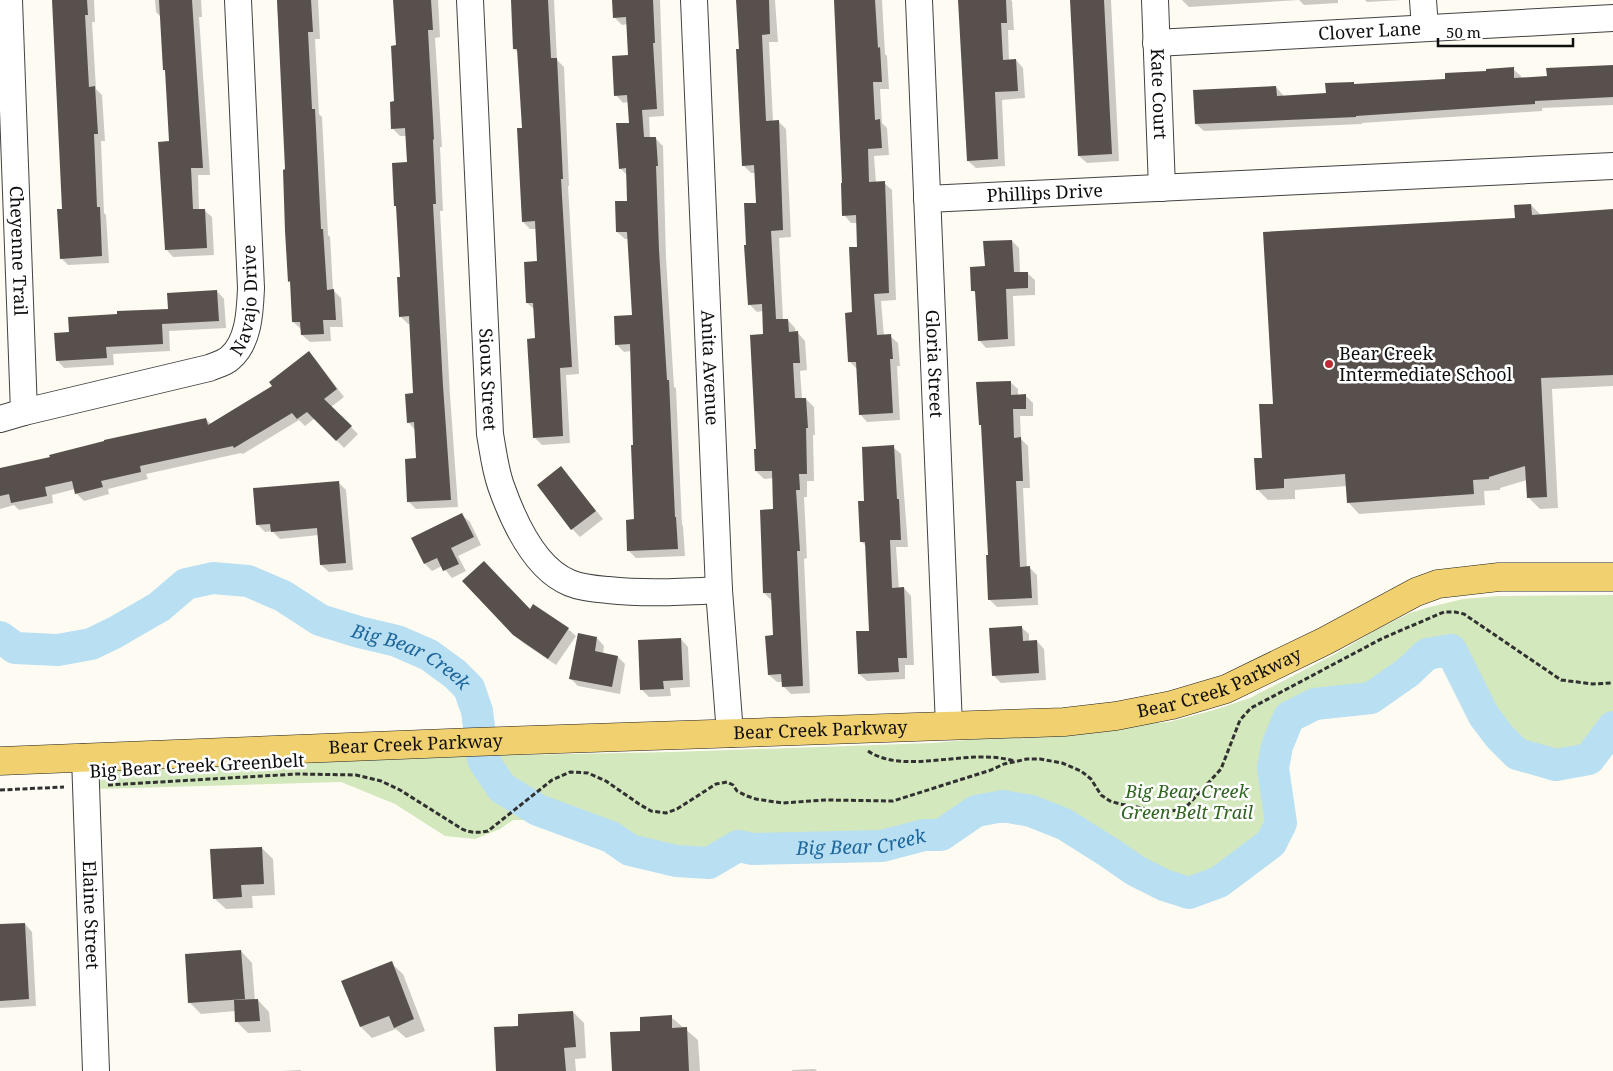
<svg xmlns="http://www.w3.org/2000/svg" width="1613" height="1071" viewBox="0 0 1613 1071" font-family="'Noto Serif',serif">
	<rect width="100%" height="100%" fill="#fefcf2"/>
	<path fill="#d4e8bd" d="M1613 595V727L1589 759 1556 765 1517 754 1500 737 1484 716 1451 650 1427 654 1408 672 1371 698 1315 704 1289 717 1277 746 1273 768 1281 823 1271 843 1219 882 1189 893 1164 885 1136 871 1110 853 1064 824 1031 811 1004 806 976 811 941 835 882 846 753 849 738 846 709 863 676 861 652 856 556 820H513L500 829 475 839 445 836 395 804 341 782 97 789 104 771 472 756 672 752 932 743 1169 722 1214 710 1250 698 1337 653 1378 629 1410 613 1426 608 1463 599 1498 596Z"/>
	<g fill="#0003">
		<path d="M53 0H94L95 22H92L96 89 102 95 105 141H101L104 213 106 215 109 263 68 265 61 258 63 210Z"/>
		<path d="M155 0H201L202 17H199L210 175H198L199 210H204L212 217 214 255 173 257 166 249 170 142 167 73 164 70 161 17 156 12Z"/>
		<path d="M277 0H318L320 39H315L319 114 322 117 328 235 330 237 333 290 341 298 343 327H330L331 341 310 342 302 335 301 329 293 322 291 283 289 281 287 171Z"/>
		<path d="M395 0H438L440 37 435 38 442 147H440L443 211H440L450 395 458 507 416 509 408 501 418 460 415 430 408 422 414 394 411 324H408L400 316 401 278 397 208 395 206 408 163 406 136H400L392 128 395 102 397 47Z"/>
		<path d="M512 0H554L557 60 564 67 569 186H568L579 374 566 375 570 443 542 445 534 437 536 340 535 310 527 303 538 262 536 229H530L523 222V129L519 53 514 49Z"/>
		<path d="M613 0H660L664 116 649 117 650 138H655L663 146 666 258 674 387 676 388 682 525 683 526 685 556 636 558 629 551 636 521 631 351 624 352 616 344 633 317 629 239H625L617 232 628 202 627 175 620 168 630 124 629 102 623 103 616 95 630 56 628 24 622 25 614 17Z"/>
		<path d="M737 0H775L778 42H769L773 121H778L786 129 791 237 779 238 783 320H788L795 328 796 333H798L805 341 807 370 800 371 802 399H806L814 407 815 435H813L814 481H807V497H804L807 558 804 559 810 693 791 694 783 686V682H777L769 675 774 637 772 601 764 593 774 511V478L764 479 756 471 765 336 763 311 757 312 749 304 757 204 755 173H751L743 165 740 50Z"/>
		<path d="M835 0H882L885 54 887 56 889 89H880L882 123 887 128 889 155 874 156 876 183H884L892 190 896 300 881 301 884 336H890L898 343 900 366H897L900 420 867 422 860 414 858 370 850 362 859 248 858 223H851L844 215Z"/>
		<path d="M960 0H1011L1012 1 1014 30H1008L1009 61 1016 60 1023 68 1025 98 1002 100 1005 166 976 168 968 161Z"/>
		<path d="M1071 0H1111L1119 161 1087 163 1079 156Z"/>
		<path d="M1182 0H1338V3L1304 5 1299 0 1189 7Z"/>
		<path d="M1365 0H1402L1367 2Z"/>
		<path d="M1613 66V105L1542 108V111L1362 123V124L1204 131 1196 124 1276 87 1283 95V97L1327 95 1353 83 1356 85 1447 80 1513 69 1521 76V79L1548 78Z"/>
		<path d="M1531 205 1542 216 1613 211V386L1552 389 1558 508 1540 509 1528 497 1527 480 1500 488V490L1484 491 1485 505 1359 514 1348 502 1347 486 1295 490V499L1268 500 1257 489 1274 405 1516 219Z"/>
		<path d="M1012 241 1019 248 1020 273H1027L1035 280V295L1013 296 1015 346 986 348 979 340 976 294 973 290 986 268Z"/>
		<path d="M217 291 224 299 226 328 169 331 170 351 113 354 114 365 64 368 57 360 70 333 169 310Z"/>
		<path d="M309 353 316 360 344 397 331 407 358 434 344 448 315 418 305 426 299 420 243 454 241 453 146 474 148 479 108 489 109 494 84 501 76 493 75 489 52 495 53 503 19 510 14 505 0 509V469L51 458 206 419 211 424 274 386Z"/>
		<path d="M1010 382 1018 389V396L1025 395 1033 403V416H1020L1021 439 1028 446 1030 488H1023L1027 568H1030L1037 575 1038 605 997 607 989 599V556L983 427 980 424Z"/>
		<path d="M893 447 901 454 908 547H896L899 589 904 588 911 596 914 665H905V679L867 681 859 674 870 632 866 546 861 541 866 502Z"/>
		<path d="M561 468 603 519 580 537 572 529 538 485Z"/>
		<path d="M338 482 346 490 353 570 329 572 321 565 319 535 280 539 272 531 265 532 257 524Z"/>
		<path d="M462 515 470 522 481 545 458 556 466 571 452 578 442 566 432 571 425 564Z"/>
		<path d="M530 611 568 629 576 636 556 665 522 642 514 634Z"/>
		<path d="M1021 627 1029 634V642L1037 641 1044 649 1046 680 1001 683 993 675Z"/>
		<path d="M597 638 604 646 603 654 618 657 625 664 620 694 578 686 570 678Z"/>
		<path d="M681 639 688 647 690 687 670 688 671 696 649 697 641 689Z"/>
		<path d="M262 848 273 859 275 895 252 896 253 908 226 909 214 898Z"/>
		<path d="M25 924 32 932 36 1006 0 1008V925Z"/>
		<path d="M241 951 252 963 255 1001 258 1000 269 1012 271 1032 248 1033 237 1022 236 1011 201 1014 189 1002Z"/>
		<path d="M391 963 403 974 425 1031 406 1038 396 1029 372 1038 361 1027Z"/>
		<path d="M573 1012 584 1023 586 1058 575 1059 576 1071H498L520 1027Z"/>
		<path d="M671 1017 698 1040 700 1071H613L641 1032Z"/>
		<path d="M815 1069 817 1071H792V1070Z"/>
		<path d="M300 1070 302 1071H281Z"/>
	</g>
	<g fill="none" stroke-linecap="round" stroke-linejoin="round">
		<path stroke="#b9dff3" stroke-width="32" id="s1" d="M0 637 15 648 58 650 91 644 114 633 159 607 186 584 213 578 248 581 283 596 320 620 359 632 397 641 429 655 455 674 469 688 477 711 483 759 487 766 502 788 538 810 611 837 630 850 676 861 709 863 738 846 753 849 882 846 924 835H941L976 811 1003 806 1031 811 1064 824 1110 853 1136 871 1164 885 1189 893 1219 882 1271 843 1281 823 1273 768 1277 746 1289 717 1315 704 1371 698 1408 672 1427 654 1451 650 1484 716 1500 737 1517 754 1556 765 1589 759 1613 727"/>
	</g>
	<g fill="#58504c">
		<path d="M52 0H87L88 15H85L89 87 95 86 98 134H94L97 207H100L102 256 60 259 57 209H62Z"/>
		<path d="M159 0H192L203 168H191L193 209H205L207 248 165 250 158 142 169 141 165 70H163Z"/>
		<path d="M277 0H311L313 32H308L312 109H315L321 229H323L327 290 334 289 336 320H323L324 334 301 335 300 322H292L290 281 288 282 285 231 283 170 285 169Z"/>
		<path d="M393 0H431L433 30H428L434 139 433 140 436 204H433L443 386 451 500 407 502 405 459 416 458 414 422 407 423 405 394 413 393 409 316 399 317 397 277H400L396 206H394L392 163 407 162 405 128 391 129 390 102 394 101 391 46 396 45Z"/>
		<path d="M511 0H548L551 58H557L563 179H561L572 367 560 368 563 436 533 438 527 339 535 338 533 303H526L524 262 537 261 535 221 522 222 517 128H522L517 49H513Z"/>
		<path d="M612 0H653L655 43H653L657 109 642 110 644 137H656L658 166H656L659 250 667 380H669L675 517H676L678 549 627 551 626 520 634 519 631 445H633L630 344 615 345 614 316 632 315 627 232H616L615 201H627L626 168 619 169 616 123H629L627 95 614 96 612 56 628 55 626 17 613 18Z"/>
		<path d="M736 0H769L770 34 762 35 766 121 779 120 783 230 771 231 776 319H788L789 332 798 331 800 363H793L795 398H806L808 428H806L807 474H799L800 490H796L800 551H797L803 686 782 687 781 674 768 675 765 636 773 635 771 593H763L760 510 773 509 772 471H755L754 449H756L750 335 763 334 762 304 748 305 744 245H746L744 203H756L754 165 742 166 736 49H739Z"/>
		<path d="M834 0H875L878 48 880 47 882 82H873L875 120 880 119 882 148 868 149 869 182 885 181 889 293 874 294 877 335 891 334 893 359H890L893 413 859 415 856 362H848L845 313 852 312 849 247H857L856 215 842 216 841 183H842Z"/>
		<path d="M958 0H1006L1007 23H1001L1003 60 1016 59 1018 91 995 92 998 159 967 161Z"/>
		<path d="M1070 0H1104L1112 154 1078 156Z"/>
		<path d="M1613 65V97L1535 101V104L1356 116V117L1195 124 1193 90 1276 86 1277 96 1326 93 1325 83 1354 82V84L1445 79V73L1486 71V69L1514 67V78L1547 76 1546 68Z"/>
		<path d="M1531 204 1532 215 1613 209V375L1541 378 1547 497 1527 498 1525 466 1489 477V479L1473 480 1474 494 1347 503 1345 474 1284 479V488L1256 490 1254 458H1262L1259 404H1273L1263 232 1515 218 1514 205Z"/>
		<path d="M1012 240 1014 272H1028V288L1006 289 1008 339 978 341 975 291H971L970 267 985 266 983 241Z"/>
		<path d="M217 290 219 321 162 324 163 344 106 347 107 358 56 361 54 333 69 332 68 317 117 314V311L168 309 167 293Z"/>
		<path d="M309 351 337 389 324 399 352 426 336 441 307 412 297 419 292 413 234 448 233 446 140 466 141 472 101 481 103 487 75 494 72 481 45 487 47 496 11 503 9 494 0 496V468L50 457 49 455 104 441V440L206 418 208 425 272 386 269 382Z"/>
		<path d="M1011 381V395L1026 394V409H1013L1014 438 1021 437 1023 481H1016L1020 567 1030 566 1032 598 988 600 986 555H988L981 425H979L976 382Z"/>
		<path d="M894 445 897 499H899L901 540H890L892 588 904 587 907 658H898L899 672 858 674 856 631H869L865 542H860L858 501H864L862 447Z"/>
		<path d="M561 466 596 511 571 530 537 485Z"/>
		<path d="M339 481 346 563 320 565 317 528 271 532 270 524 256 525 253 488Z"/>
		<path d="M462 513 474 537 451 548 459 564 443 571 437 558 424 564 411 538Z"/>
		<path d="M484 561 530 609 533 604 569 628 548 659 513 635 462 581Z"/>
		<path d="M1022 626 1023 641 1037 640 1039 673 992 676 989 628Z"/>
		<path d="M578 633 597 637 595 651 618 656 612 687 569 679Z"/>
		<path d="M681 638 683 680 663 681 664 689 640 690 638 640Z"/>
		<path d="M262 847 264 884 241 885 242 897 213 899 210 849Z"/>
		<path d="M25 923 29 999 0 1001V924Z"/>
		<path d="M241 950 245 999 188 1003 185 954Z"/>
		<path d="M392 961 414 1019 394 1028 389 1016 360 1027 341 981Z"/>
		<path d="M258 999 260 1021 235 1022 234 1000Z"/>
		<path d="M573 1011 576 1047 564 1048 566 1071H496L494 1027 518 1026V1014Z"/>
		<path d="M672 1015V1028L687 1027 689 1071H612L610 1032 640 1031V1017Z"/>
	</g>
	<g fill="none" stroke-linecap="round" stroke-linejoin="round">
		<g stroke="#424242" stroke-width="28">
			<g id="minor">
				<path id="s2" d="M9 0 24 412"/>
				<path id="s3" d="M470 0 490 434C493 451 495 469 501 486 513 520 535 569 570 583 582 588 596 589 608 590 645 594 682 592 719 590"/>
				<path id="s4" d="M694 0 719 590 730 734"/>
				<path id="s5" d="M919 0 949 726"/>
				<path id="s6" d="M1155 0 1162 188"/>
				<path d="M1423 0 1425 28"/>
				<path id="s7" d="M1156 43 1613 18"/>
				<path id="s8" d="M927 199 1613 166"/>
				<path id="s9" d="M0 419 24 412 209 368C216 365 225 363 230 358 249 342 250 311 251 288L238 0"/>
				<path id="s10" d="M85 757 96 1071"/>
			</g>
		</g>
		<g stroke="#202020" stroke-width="29">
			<g id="major">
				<path id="s11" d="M0 761 474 742 1064 722 1116 716 1172 705 1226 689 1325 641 1416 592 1438 584 1499 577H1613"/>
			</g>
		</g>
		<g stroke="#313131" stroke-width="3" stroke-dasharray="5 2.5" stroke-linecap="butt">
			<path d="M868 751C905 776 969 747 1014 761"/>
			<path d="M108 785 297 774 356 775 381 781 400 790 462 829C471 833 478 833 488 831L552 780 570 772 588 773 606 781 639 804 651 811 666 813 677 809 716 784 727 782 733 785 737 791 747 796 756 799 782 803 826 800 893 801 991 770 1004 764 1027 759H1040L1062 763 1081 771 1091 779 1101 795 1110 801 1120 804 1164 812 1178 810 1188 805 1221 769 1240 720 1251 708 1383 638 1444 612H1455L1464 614 1561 680 1593 684 1613 683"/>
			<path d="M0 790 64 787"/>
		</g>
		<use href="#minor" stroke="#fff" stroke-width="26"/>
		<use href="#major" stroke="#f1d06f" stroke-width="28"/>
	</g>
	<circle fill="#b92d36" stroke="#fff" stroke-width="2" cx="1329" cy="364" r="5"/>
	<g text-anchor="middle" stroke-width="5" stroke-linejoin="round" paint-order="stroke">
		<g font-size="18" fill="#0f0f0f" stroke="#fff">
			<text dy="6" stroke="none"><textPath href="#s7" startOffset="214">Clover Lane</textPath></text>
			<text dy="6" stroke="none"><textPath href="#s6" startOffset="94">Kate Court</textPath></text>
			<text dy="6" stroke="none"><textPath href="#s8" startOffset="118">Phillips Drive</textPath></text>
			<text dy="6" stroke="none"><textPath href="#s2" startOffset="251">Cheyenne Trail</textPath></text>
			<text dy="6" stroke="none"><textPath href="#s9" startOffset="301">Navajo Drive</textPath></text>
			<text dy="6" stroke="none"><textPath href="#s5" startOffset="364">Gloria Street</textPath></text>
			<text dy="6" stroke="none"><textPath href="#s4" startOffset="368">Anita Avenue</textPath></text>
			<text dy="6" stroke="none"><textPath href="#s3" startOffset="380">Sioux Street</textPath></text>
			<text dy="6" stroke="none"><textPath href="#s11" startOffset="1226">Bear Creek Parkway</textPath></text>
			<text dy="6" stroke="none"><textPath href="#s11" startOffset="821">Bear Creek Parkway</textPath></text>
			<text dy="6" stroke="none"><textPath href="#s11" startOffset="416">Bear Creek Parkway</textPath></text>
			<text transform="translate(197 766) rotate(-3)" y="6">Big Bear Creek Greenbelt</text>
			<text dy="6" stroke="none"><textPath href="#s10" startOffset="158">Elaine Street</textPath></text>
		</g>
		<g font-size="18" fill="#0f0f0f" stroke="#fff" text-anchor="start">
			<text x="1339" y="360">Bear Creek<tspan x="1339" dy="21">Intermediate School</tspan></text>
		</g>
		<g font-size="18" font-style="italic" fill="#316522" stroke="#fff">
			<text x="1187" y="798">Big Bear Creek<tspan x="1187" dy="21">Green Belt Trail</tspan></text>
		</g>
		<g font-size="19" font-style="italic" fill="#1e679c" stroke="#fff">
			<text dy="7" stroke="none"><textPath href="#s1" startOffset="452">Big Bear Creek</textPath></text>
			<text dy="7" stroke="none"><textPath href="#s1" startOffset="1008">Big Bear Creek</textPath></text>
		</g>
	</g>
	<path d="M1438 38v8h135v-8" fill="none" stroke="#0f0f0f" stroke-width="2.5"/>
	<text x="1446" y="38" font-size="15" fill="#0f0f0f" stroke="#ffffff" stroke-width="4" paint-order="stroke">50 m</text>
</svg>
